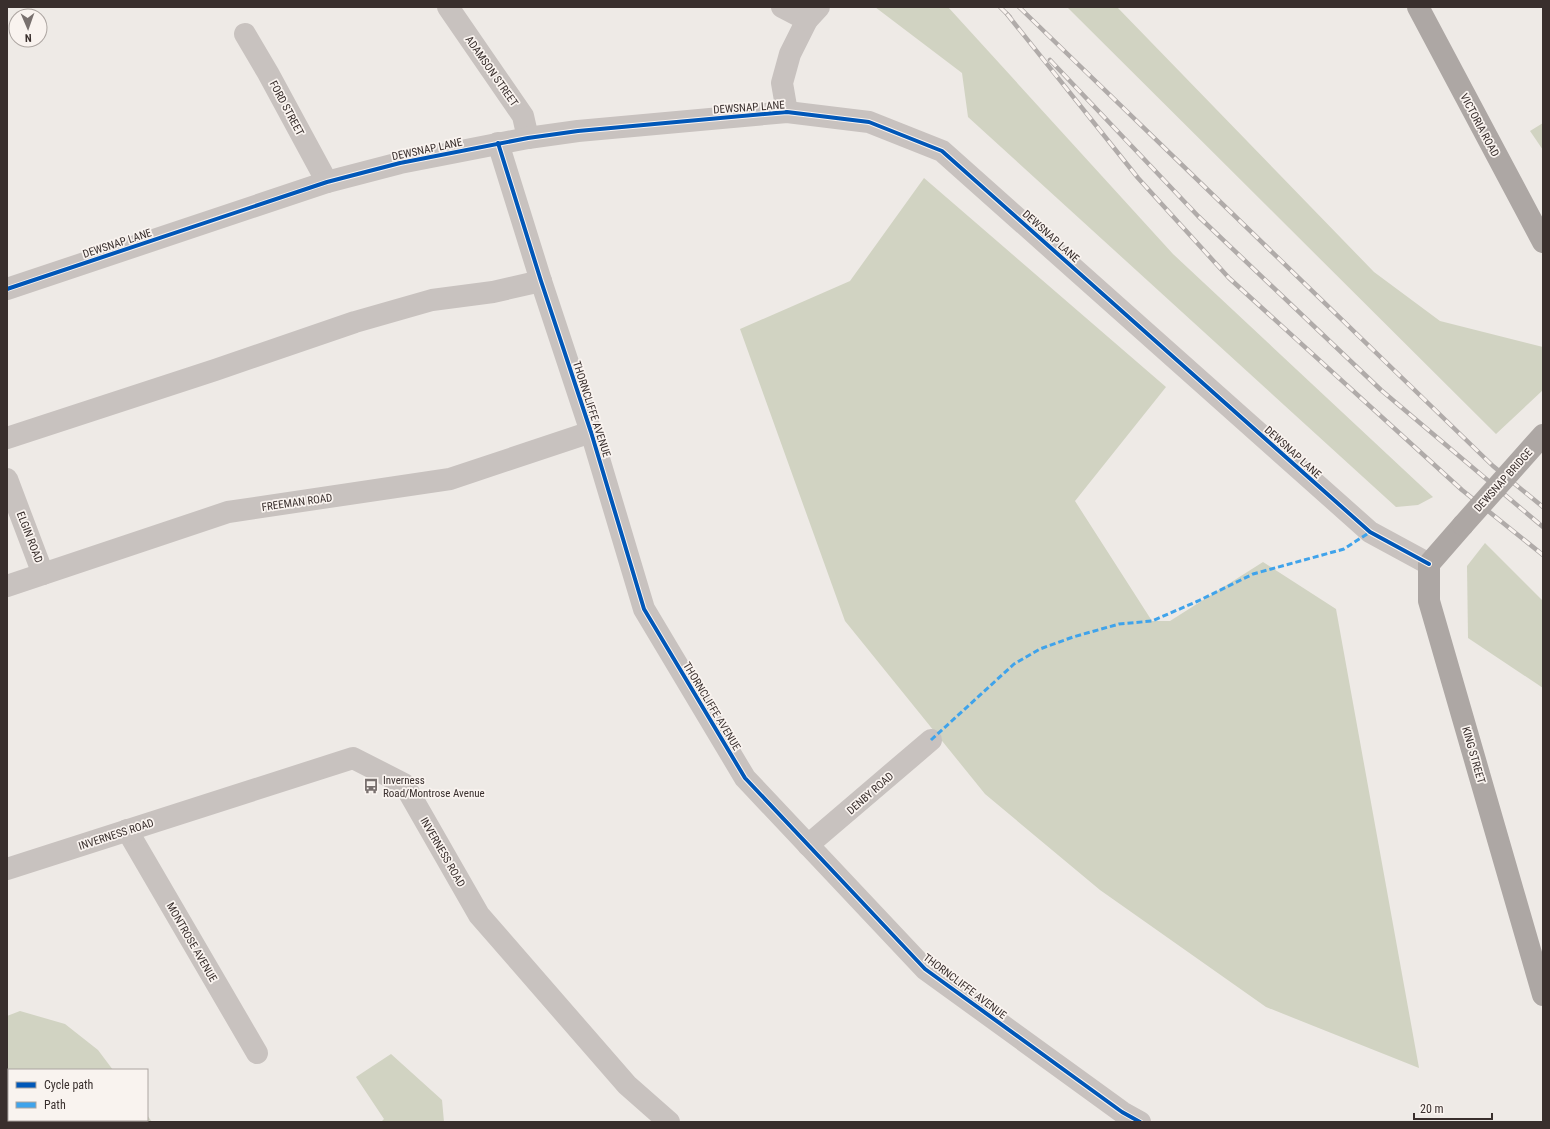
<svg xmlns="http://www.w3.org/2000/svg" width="1550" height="1129" viewBox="0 0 1550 1129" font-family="'Roboto Condensed',sans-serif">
	<rect width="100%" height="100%" fill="#eeeae6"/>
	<g fill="#d1d3c2">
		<path d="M875 7H948L1173 254 1433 497 1418 505 1396 507 968 117 962 73Z"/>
		<path d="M1067 7H1117L1374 272 1440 321 1543 347V390L1496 434Z"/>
		<path d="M1543 123V150L1530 131Z"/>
		<path d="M924 178 1166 387 1075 501 1152 621H1170L1263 562 1336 609 1419 1068 1266 1007 1100 890 985 794 845 621 740 329 850 281Z"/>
		<path d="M1485 543 1543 601V688L1468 638 1467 566Z"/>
		<path d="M20 1011 65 1024 98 1050 113 1070H9V1120H147V1115L152 1122H7V1016Z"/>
		<path d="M391 1054 442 1100 444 1122H381L384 1119 356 1077Z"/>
	</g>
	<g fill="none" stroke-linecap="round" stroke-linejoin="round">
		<g stroke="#c8c2bf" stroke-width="22">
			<path d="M448 7 523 116 528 138"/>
			<path d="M782 7 807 20 790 54 782 83 787 112"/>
			<path d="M807 20 819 7"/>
			<path d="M245 34 268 73 327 182"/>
			<path d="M498 143 541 281 591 432 644 609 745 778 925 969 1122 1112 1140 1122"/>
			<path d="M7 289 327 182 400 163 528 138 578 131 787 112 869 122 942 151 1370 532 1429 564"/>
			<path d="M7 438 215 370 355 322 432 300 493 292 541 281"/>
			<path d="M7 479 43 574"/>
			<path d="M7 586 228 512 450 479 591 432"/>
			<path d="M127 830 257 1053"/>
			<path d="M808 845 931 740"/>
			<path d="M7 869 353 758 404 784 479 915 627 1085 669 1122"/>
		</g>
		<g stroke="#ada7a4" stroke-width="22">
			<path d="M1418 7 1543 242"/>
			<path d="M1463 525 1429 564V601L1543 995"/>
		</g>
		<g stroke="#b0aba9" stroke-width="4.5">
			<g id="rail">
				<path d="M1000 7 1010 17"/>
				<path d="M1019 7 1493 466 1543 507"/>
				<path d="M1007 14 1138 178 1229 278 1462 490 1543 555"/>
				<path d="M1050 60 1198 216 1381 390 1543 527"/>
			</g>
		</g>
		<use href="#rail" stroke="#f9f3ef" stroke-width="3" stroke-dasharray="9" stroke-linecap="butt"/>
		<path stroke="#ada7a4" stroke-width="22" d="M1463 525 1543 435"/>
		<path stroke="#3fa3eb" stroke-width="3" stroke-dasharray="6 3" stroke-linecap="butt" d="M931 740 1014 664 1040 649 1073 637 1119 624 1152 621 1198 601 1253 574 1344 549 1370 532"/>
		<g stroke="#f9f3ef" stroke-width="6">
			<g id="cycleway">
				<path d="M498 143 541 281 591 432 644 609 745 778 925 969 1122 1112 1140 1122"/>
				<path d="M7 289 327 182 400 163 528 138 578 131 787 112 869 122 942 151 1370 532 1429 564"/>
			</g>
		</g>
		<use href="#cycleway" stroke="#0057b8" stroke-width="4"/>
	</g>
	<defs>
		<g id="bus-bare" transform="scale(1.2)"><path d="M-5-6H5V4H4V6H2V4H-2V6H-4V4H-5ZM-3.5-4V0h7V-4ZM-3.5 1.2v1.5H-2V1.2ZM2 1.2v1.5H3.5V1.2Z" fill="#78706e" stroke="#f9f3ef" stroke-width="2.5" paint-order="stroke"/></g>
	</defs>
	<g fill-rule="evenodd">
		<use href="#bus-bare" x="371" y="786"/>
	</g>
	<g text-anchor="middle" stroke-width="3.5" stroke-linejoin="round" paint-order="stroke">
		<g font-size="11" fill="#392f2d" stroke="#f9f3ef">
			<text transform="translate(492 71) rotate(55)" y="4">ADAMSON STREET</text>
			<text transform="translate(749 107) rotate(-4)" y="4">DEWSNAP LANE</text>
			<text transform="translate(287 108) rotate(62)" y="4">FORD STREET</text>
			<text transform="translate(1480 125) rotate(62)" y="4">VICTORIA ROAD</text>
			<text transform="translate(427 149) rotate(-12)" y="4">DEWSNAP LANE</text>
			<text transform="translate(1051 236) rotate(42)" y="4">DEWSNAP LANE</text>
			<text transform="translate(117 243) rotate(-18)" y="4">DEWSNAP LANE</text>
			<text transform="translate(592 409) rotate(72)" y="4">THORNCLIFFE AVENUE</text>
			<text transform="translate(1293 452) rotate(42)" y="4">DEWSNAP LANE</text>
			<text transform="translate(1503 480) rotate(-48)" y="4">DEWSNAP BRIDGE</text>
			<text transform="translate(297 502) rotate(-8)" y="4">FREEMAN ROAD</text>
			<text transform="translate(30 537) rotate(69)" y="4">ELGIN ROAD</text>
			<text transform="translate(712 706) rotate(59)" y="4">THORNCLIFFE AVENUE</text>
			<text transform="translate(1474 755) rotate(74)" y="4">KING STREET</text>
			<text transform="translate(870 793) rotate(-41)" y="4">DENBY ROAD</text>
			<text transform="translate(116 834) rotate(-18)" y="4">INVERNESS ROAD</text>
			<text transform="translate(443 852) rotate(60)" y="4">INVERNESS ROAD</text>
			<text transform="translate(192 942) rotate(60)" y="4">MONTROSE AVENUE</text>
			<text transform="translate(965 986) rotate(37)" y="4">THORNCLIFFE AVENUE</text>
		</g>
		<g font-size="11" fill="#392f2d" stroke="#f9f3ef" text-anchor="start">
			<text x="383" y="784">Inverness<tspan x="383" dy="13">Road/Montrose Avenue</tspan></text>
		</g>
	</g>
	<rect width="1550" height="1129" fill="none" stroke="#392f2d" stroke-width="16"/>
	<rect x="8" y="1069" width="140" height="52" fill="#f9f3ef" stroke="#aca5a1"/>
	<rect x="16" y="1082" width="20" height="6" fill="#0057b8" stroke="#aca5a1"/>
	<text x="44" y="1089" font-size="12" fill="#392f2d">Cycle path</text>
	<rect x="16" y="1102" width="20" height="6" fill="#3fa3eb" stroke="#aca5a1"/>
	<text x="44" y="1109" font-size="12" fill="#392f2d">Path</text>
	<g transform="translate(28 28) rotate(178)"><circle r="19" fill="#f9f3ef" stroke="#aca5a1"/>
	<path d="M0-3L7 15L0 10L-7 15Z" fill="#78706e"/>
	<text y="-6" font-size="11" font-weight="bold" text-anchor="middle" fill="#392f2d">N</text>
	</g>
	<path d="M1414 1113v6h78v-6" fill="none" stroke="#392f2d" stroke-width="2"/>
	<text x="1420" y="1113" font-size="12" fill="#392f2d" stroke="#f9f3ef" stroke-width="3" paint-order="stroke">20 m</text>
</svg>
